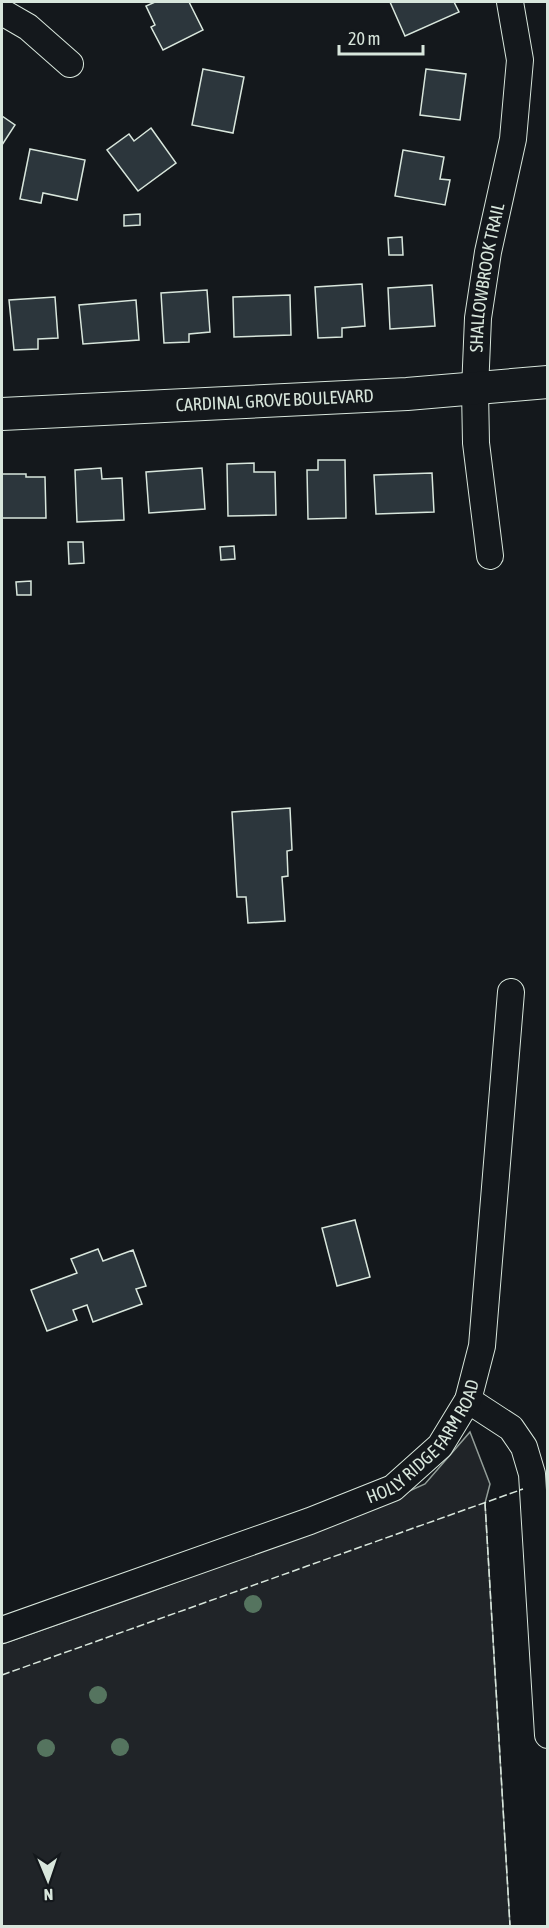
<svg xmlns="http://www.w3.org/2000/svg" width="549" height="1928" viewBox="0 0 549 1928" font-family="'Asap Condensed',sans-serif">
	<rect width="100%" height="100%" fill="#14181c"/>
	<path fill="#202428" stroke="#939e99" stroke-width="1.5" d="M470 1432 490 1484 485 1503 510 1926H2V1644L150 1592 365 1511 425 1484Z"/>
	<g fill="#2c363c" stroke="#d8e6dc" stroke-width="1.5">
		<path d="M155 2H189L203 30 163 50 151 27 155 25 146 6Z"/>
		<path d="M390 2H454L459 12 405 36Z"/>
		<path d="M203 69 244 77 233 133 192 125Z"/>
		<path d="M426 69 466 74 460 120 420 115Z"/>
		<path d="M2 116 15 125 2 145Z"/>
		<path d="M151 128 176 163 138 191 107 150 129 134 134 141Z"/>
		<path d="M30 149 85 160 77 200 43 193 41 203 20 199Z"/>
		<path d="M403 150 444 157 440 179 450 180 445 205 395 196Z"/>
		<path d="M140 214V225L124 226V215Z"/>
		<path d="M402 237 403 255H389L388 238Z"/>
		<path d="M362 284 365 326 342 328V337L318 338 315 287Z"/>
		<path d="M432 285 435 326 390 329 388 288Z"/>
		<path d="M207 290 210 332 189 334V342L164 343 161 293Z"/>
		<path d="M290 295 291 335 234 337 233 297Z"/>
		<path d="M55 297 58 338 38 339V349L14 350 9 300Z"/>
		<path d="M136 300 139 340 83 344 79 305Z"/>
		<path d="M318 460H345L346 518 308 519 307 470H318Z"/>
		<path d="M254 463V472H275L276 515 228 516 227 464Z"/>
		<path d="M101 468 102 479 122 478 124 520 77 522 75 470Z"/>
		<path d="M202 468 205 509 149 513 146 472Z"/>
		<path d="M432 473 434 512 376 514 374 475Z"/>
		<path d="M2 474H26V477H45L46 518H2Z"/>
		<path d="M68 542H83L84 563 69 564Z"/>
		<path d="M234 546 235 559 221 560 220 547Z"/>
		<path d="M31 581V595H17L16 582Z"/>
		<path d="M290 808 292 850 287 851 288 876 282 877 285 921 248 923 246 897H237L232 812Z"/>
		<path d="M355 1220 370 1277 337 1286 322 1228Z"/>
		<path d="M98 1249 103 1261 133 1250 146 1286 136 1289 142 1304 93 1322 87 1305 73 1310 77 1320 47 1331 31 1290 77 1273 71 1259Z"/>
	</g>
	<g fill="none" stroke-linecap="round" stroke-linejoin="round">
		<g stroke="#d8e6dc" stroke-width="28">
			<g id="minor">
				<path d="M2 12 28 27 70 64"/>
				<path id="s1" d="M490 556 476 443 475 390 478 318 488 252 513 139 520 60 510 2"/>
				<path d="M468 1400 511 1428 524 1447 532 1474 548 1735"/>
				<path id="s2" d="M2 1630 310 1521 393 1488 440 1446 468 1400 482 1346 511 992"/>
			</g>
		</g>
		<g stroke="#d8e6dc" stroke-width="34">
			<g id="tertiary">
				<path id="s3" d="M2 414 407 394 548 382"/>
			</g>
		</g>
		<use href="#minor" stroke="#14181c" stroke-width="26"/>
		<use href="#tertiary" stroke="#14181c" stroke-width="32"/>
		<g stroke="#d8e6dc" stroke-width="1.5" stroke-dasharray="8 3" stroke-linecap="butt">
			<path d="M485 1503 510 1926"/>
			<path d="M2 1675 523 1489"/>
		</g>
	</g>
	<g fill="#55745f">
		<circle cx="253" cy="1604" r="9"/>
		<circle cx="98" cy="1695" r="9"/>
		<circle cx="120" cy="1747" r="9"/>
		<circle cx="46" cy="1748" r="9"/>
	</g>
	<g text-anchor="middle" stroke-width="4.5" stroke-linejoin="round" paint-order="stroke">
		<g font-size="18" fill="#d8e6dc" stroke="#14181c">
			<text dy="6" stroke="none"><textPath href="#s1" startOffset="280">SHALLOWBROOK TRAIL</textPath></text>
			<text dy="6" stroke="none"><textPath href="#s3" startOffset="273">CARDINAL GROVE BOULEVARD</textPath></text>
			<text dy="6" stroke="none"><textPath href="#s2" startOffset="471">HOLLY RIDGE FARM ROAD</textPath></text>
		</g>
	</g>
	<rect width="549" height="1928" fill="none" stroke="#d8e6dc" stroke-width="6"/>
	<g transform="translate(48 1880) rotate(178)" stroke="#14181c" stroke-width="4.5" paint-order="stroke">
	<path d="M0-4.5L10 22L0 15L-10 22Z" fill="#d8e6dc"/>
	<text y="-9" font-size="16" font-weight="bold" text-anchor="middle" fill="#d8e6dc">N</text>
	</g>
	<path d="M339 45v9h84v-9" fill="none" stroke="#d8e6dc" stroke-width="3"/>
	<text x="348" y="45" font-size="18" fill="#d8e6dc" stroke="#14181c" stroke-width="4.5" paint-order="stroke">20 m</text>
</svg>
